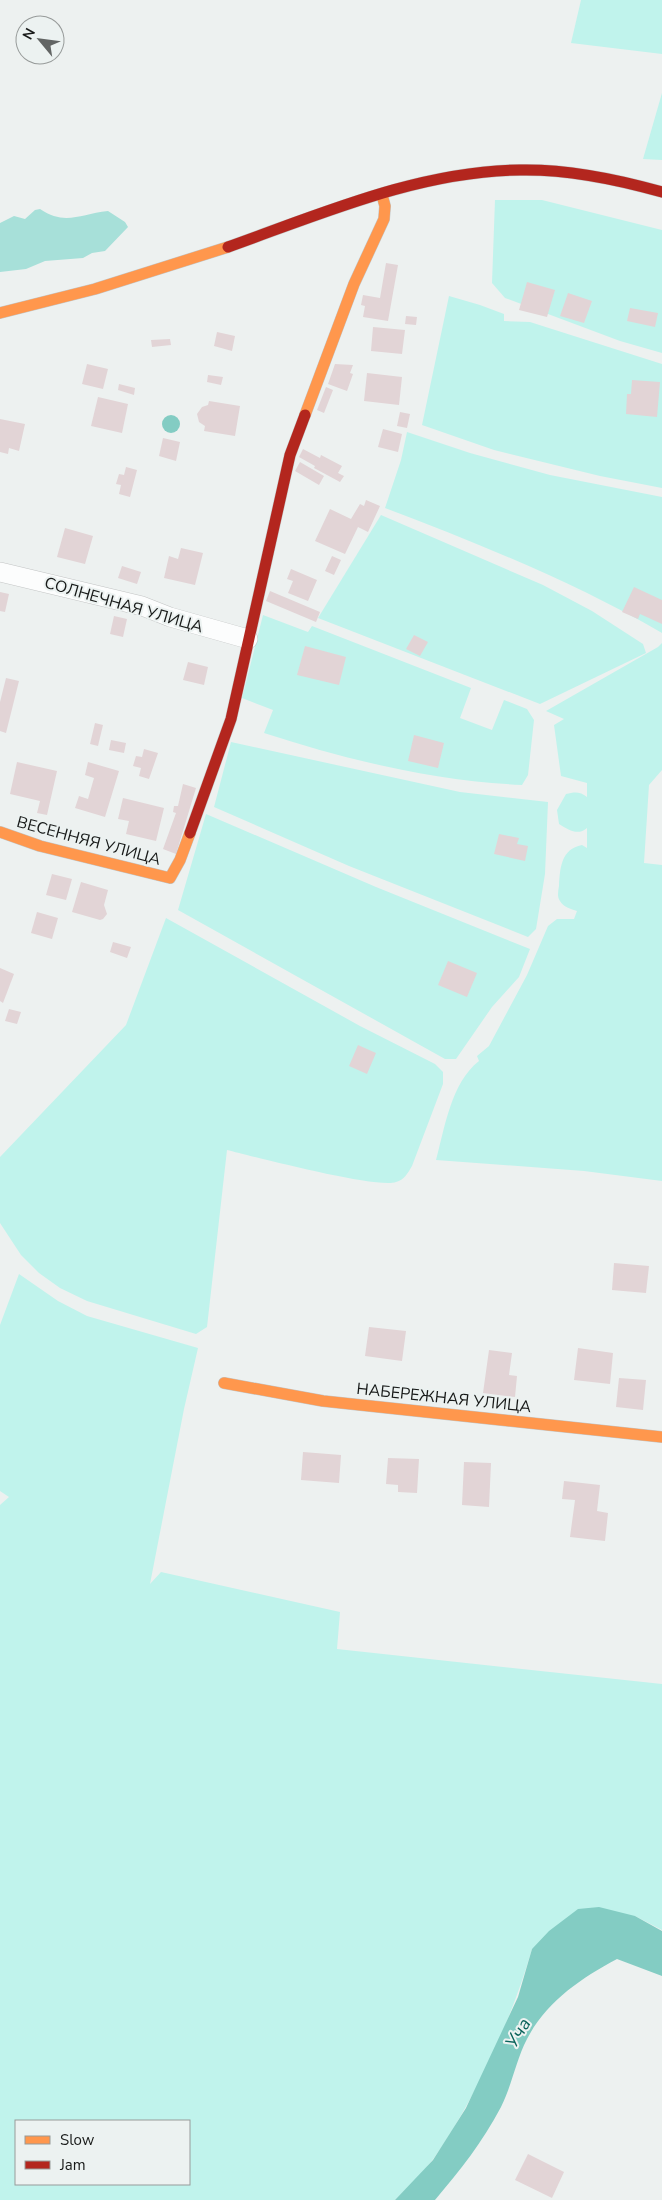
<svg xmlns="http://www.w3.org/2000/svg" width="662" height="2200" viewBox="0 0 662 2200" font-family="'Nunito Sans',sans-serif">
	<rect width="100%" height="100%" fill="#edf1f0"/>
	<g fill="#c0f3ec" fill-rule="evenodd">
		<path d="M581 0H662V54L571 43Z"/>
		<path d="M662 93V160L643 159Z"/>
		<path d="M495 200H542L662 230V353L620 341 505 298 492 283Z"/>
		<path d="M449 296 480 305 504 314V321L530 322 662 364V488L600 476 494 450 422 425Z"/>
		<path d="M407 432 470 453 550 475 662 497V633C574 582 480 544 385 508L401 460Z"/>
		<path d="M381 515 543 585 592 611 643 644 646 653 540 704 318 618Z"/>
		<path d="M263 615 308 632 312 626 471 688 460 718 492 730 504 700 527 709 534 720 528 775 522 785C434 781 347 760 264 733L273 710 242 698Z"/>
		<path d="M662 643V770L649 785 644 863 662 865V1181L584 1171 436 1160C445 1127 451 1083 479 1061L477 1056 489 1046 527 975 548 926 557 919H574L577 911C571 909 563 907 560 901 557 897 558 891 559 886 560 868 561 849 582 845L587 848V828C578 836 569 830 559 824L557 810 566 794C574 792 580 791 587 797V783L561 776 554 725 564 719 546 711 658 647Z"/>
		<path d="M231 742 460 792 548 802 545 874 536 929 528 937 349 866 214 807Z"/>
		<path d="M206 814 376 887 530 949 519 977 492 1007 456 1059H445L178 910Z"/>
		<path d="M166 918 360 1026 435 1064 443 1072V1084L412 1166C408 1173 404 1180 396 1182 377 1189 255 1157 227 1150L207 1327 196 1334 87 1301 60 1288 39 1273 21 1255 0 1223V1157L126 1025Z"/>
		<path d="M19 1274 58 1301 87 1316 198 1348 184 1409 150 1584 161 1572 340 1612 337 1649 662 1684V1930L635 1916 532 1949C511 2021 477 2096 434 2158 423 2173 408 2187 395 2200H0V1505L9 1497 0 1491V1325ZM16 2121H189V2184H16Z"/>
	</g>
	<path fill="#a7e0d9" d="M40 209C65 226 80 214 108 211L125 222 128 227 105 251 92 253 83 258 45 261 26 269 0 272V223L14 216 25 219 35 210Z"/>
	<g fill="#83ccc3">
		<circle cx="171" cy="424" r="9"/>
		<path d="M599 1907 635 1916 662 1931V1976L617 1959C580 1979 547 2001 527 2039 516 2060 512 2085 501 2107 482 2143 461 2169 435 2200H395L433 2160 466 2108 518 1997 532 1949 549 1931 578 1909Z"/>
	</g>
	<g fill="#e2d4d6">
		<path d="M386 263 398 265 388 321 363 317 365 306 361 305 363 295 380 298Z"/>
		<path d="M527 282 555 290 547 317 519 310Z"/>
		<path d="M568 293 592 301 584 323 560 316Z"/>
		<path d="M630 308 658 313 655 327 627 321Z"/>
		<path d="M406 316 417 317 416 325 405 324Z"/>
		<path d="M373 327 405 330 402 354 371 351Z"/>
		<path d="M217 332 235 336 232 351 214 346Z"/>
		<path d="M170 339 171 345 152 347 151 340Z"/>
		<path d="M87 364 108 369 103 389 82 384Z"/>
		<path d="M335 364 353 365 350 373 353 374 347 391 328 384Z"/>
		<path d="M367 373 402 377 399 405 364 401Z"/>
		<path d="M208 375 223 377 221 385 207 382Z"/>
		<path d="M632 380 660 382 657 417 626 414 627 394H631Z"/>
		<path d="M119 384 135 388 134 395 118 390Z"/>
		<path d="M326 387 333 390 324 413 317 410Z"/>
		<path d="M98 397 128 404 122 433 91 426Z"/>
		<path d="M209 401 240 406 235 436 204 431 205 426 199 422 197 414 202 407 208 405Z"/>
		<path d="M400 412 410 414 407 428 397 426Z"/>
		<path d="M0 419 25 424 19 451 9 448 8 454 0 452Z"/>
		<path d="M383 429 402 434 398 452 378 447Z"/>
		<path d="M163 438 180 442 176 461 159 456Z"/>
		<path d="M303 449 320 458 321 455 342 466 338 473 344 476 340 482 314 468 315 466 299 457Z"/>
		<path d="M300 462 324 476 319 485 295 471Z"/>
		<path d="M126 467 137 470 130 497 119 494 121 485 116 484 119 474 124 475Z"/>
		<path d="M366 500 380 506 368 532 358 527 345 554 315 541 330 509 351 519 360 504 364 506Z"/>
		<path d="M65 528 93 536 85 564 57 557Z"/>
		<path d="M181 548 203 553 195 585 164 578 169 556 178 559Z"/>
		<path d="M332 556 341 560 334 575 325 571Z"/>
		<path d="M122 566 141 572 137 584 118 578Z"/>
		<path d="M291 569 317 580 308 601 288 593 293 581 287 579Z"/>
		<path d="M634 587 662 600V624L640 614 638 619 622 612Z"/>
		<path d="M270 591 320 612 316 622 266 601Z"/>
		<path d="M0 592 9 594 5 612 0 611Z"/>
		<path d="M114 616 127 619 123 637 110 634Z"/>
		<path d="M414 635 428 642 420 656 406 649Z"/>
		<path d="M305 646 346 657 339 685 297 675Z"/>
		<path d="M188 662 208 667 204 685 183 680Z"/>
		<path d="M6 678 19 681 6 733 0 731V702Z"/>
		<path d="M95 723 103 725 98 746 90 744Z"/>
		<path d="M414 735 444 743 438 768 408 761Z"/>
		<path d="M111 740 126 743 124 753 109 750Z"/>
		<path d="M144 749 158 753 149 779 139 776 141 768 133 766 136 756 142 757Z"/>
		<path d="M17 762 57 771 47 815 37 813 40 801 10 794Z"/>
		<path d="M88 762 119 771 105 817 75 808 79 796 88 799 94 778 85 775Z"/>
		<path d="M183 784 196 788 176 854 163 849 176 813 173 812 174 806H178Z"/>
		<path d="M123 798 164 808 156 841 126 834 129 821 118 819Z"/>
		<path d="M499 834 519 838 517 844 528 846 525 861 494 854Z"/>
		<path d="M52 874 72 879 66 900 46 895Z"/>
		<path d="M81 882 108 890 104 905 107 914 103 919 100 920 72 912Z"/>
		<path d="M37 912 58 918 52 939 31 933Z"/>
		<path d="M113 942 131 947 127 958 110 952Z"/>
		<path d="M448 961 477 973 467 997 438 985Z"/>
		<path d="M0 968 14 974 3 1003 0 1001Z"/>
		<path d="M9 1009 21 1012 17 1024 5 1021Z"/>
		<path d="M358 1045 376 1053 367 1074 349 1066Z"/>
		<path d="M614 1263 649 1266 646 1293 612 1290Z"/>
		<path d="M369 1327 406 1331 402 1361 365 1356Z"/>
		<path d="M578 1348 613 1353 610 1384 574 1380Z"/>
		<path d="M489 1350 512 1353 509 1375 517 1376 515 1397 483 1393Z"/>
		<path d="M619 1378 646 1380 643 1410 616 1407Z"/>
		<path d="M303 1452 341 1455 339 1483 301 1480Z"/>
		<path d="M388 1458 419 1459 417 1493 398 1492V1485L386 1484Z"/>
		<path d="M464 1462 491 1463 489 1507 462 1505Z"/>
		<path d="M564 1481 600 1485 597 1511 608 1513 605 1541 570 1537 575 1500 562 1499Z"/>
		<path d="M528 2154 564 2172 552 2198 515 2180Z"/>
	</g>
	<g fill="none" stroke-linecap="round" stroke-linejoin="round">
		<g stroke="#c3c5c5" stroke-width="20">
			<path id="street" d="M0 572 142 606 170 617 248 639"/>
		</g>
		<g stroke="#c3c5c5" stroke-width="12">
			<g id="slow">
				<path d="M0 313 95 289 228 247"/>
				<path d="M305 415 354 284 384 219 385 206 382 195"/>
				<path d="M0 832 40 846 170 878 180 860 190 833"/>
				<path d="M224 1383 323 1401 662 1437"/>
			</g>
		</g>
		<g stroke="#c3c5c5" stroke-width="12">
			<g id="jam">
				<path d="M228 247C321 214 419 171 520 170 568 169 616 179 662 192"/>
				<path d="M190 833 231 719 290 455 305 415"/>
			</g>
		</g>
		<use href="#street" stroke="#fcfdfd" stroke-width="19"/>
		<use href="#slow" stroke="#ff974d" stroke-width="11"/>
		<use href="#jam" stroke="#b3261e" stroke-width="11"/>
	</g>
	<g text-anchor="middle" stroke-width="4" stroke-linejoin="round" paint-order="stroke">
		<g font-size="16" fill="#171918" stroke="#ecf2f1">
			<text transform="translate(124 604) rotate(16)" y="6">СОЛНЕЧНАЯ УЛИЦА</text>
			<text transform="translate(89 840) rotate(15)" y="6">ВЕСЕННЯЯ УЛИЦА</text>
			<text transform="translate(444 1397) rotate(6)" y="6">НАБЕРЕЖНАЯ УЛИЦА</text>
		</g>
		<g font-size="18" font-style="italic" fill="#09625a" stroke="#ecf2f1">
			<text transform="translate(518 2033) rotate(-59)" y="6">Уча</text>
		</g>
	</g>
	<rect x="15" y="2120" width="175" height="65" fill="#ecf2f1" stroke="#979b9a"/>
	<rect x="25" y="2136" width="25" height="8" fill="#ff974d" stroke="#979b9a"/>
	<text x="60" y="2145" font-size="15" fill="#171918">Slow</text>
	<rect x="25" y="2161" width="25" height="8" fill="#b3261e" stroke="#979b9a"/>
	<text x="60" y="2170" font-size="15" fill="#171918">Jam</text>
	<g transform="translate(40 40) rotate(299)"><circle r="24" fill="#ecf2f1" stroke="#979b9a"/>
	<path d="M0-4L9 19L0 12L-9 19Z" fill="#626564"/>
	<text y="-8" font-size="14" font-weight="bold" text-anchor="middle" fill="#171918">N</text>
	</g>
</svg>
